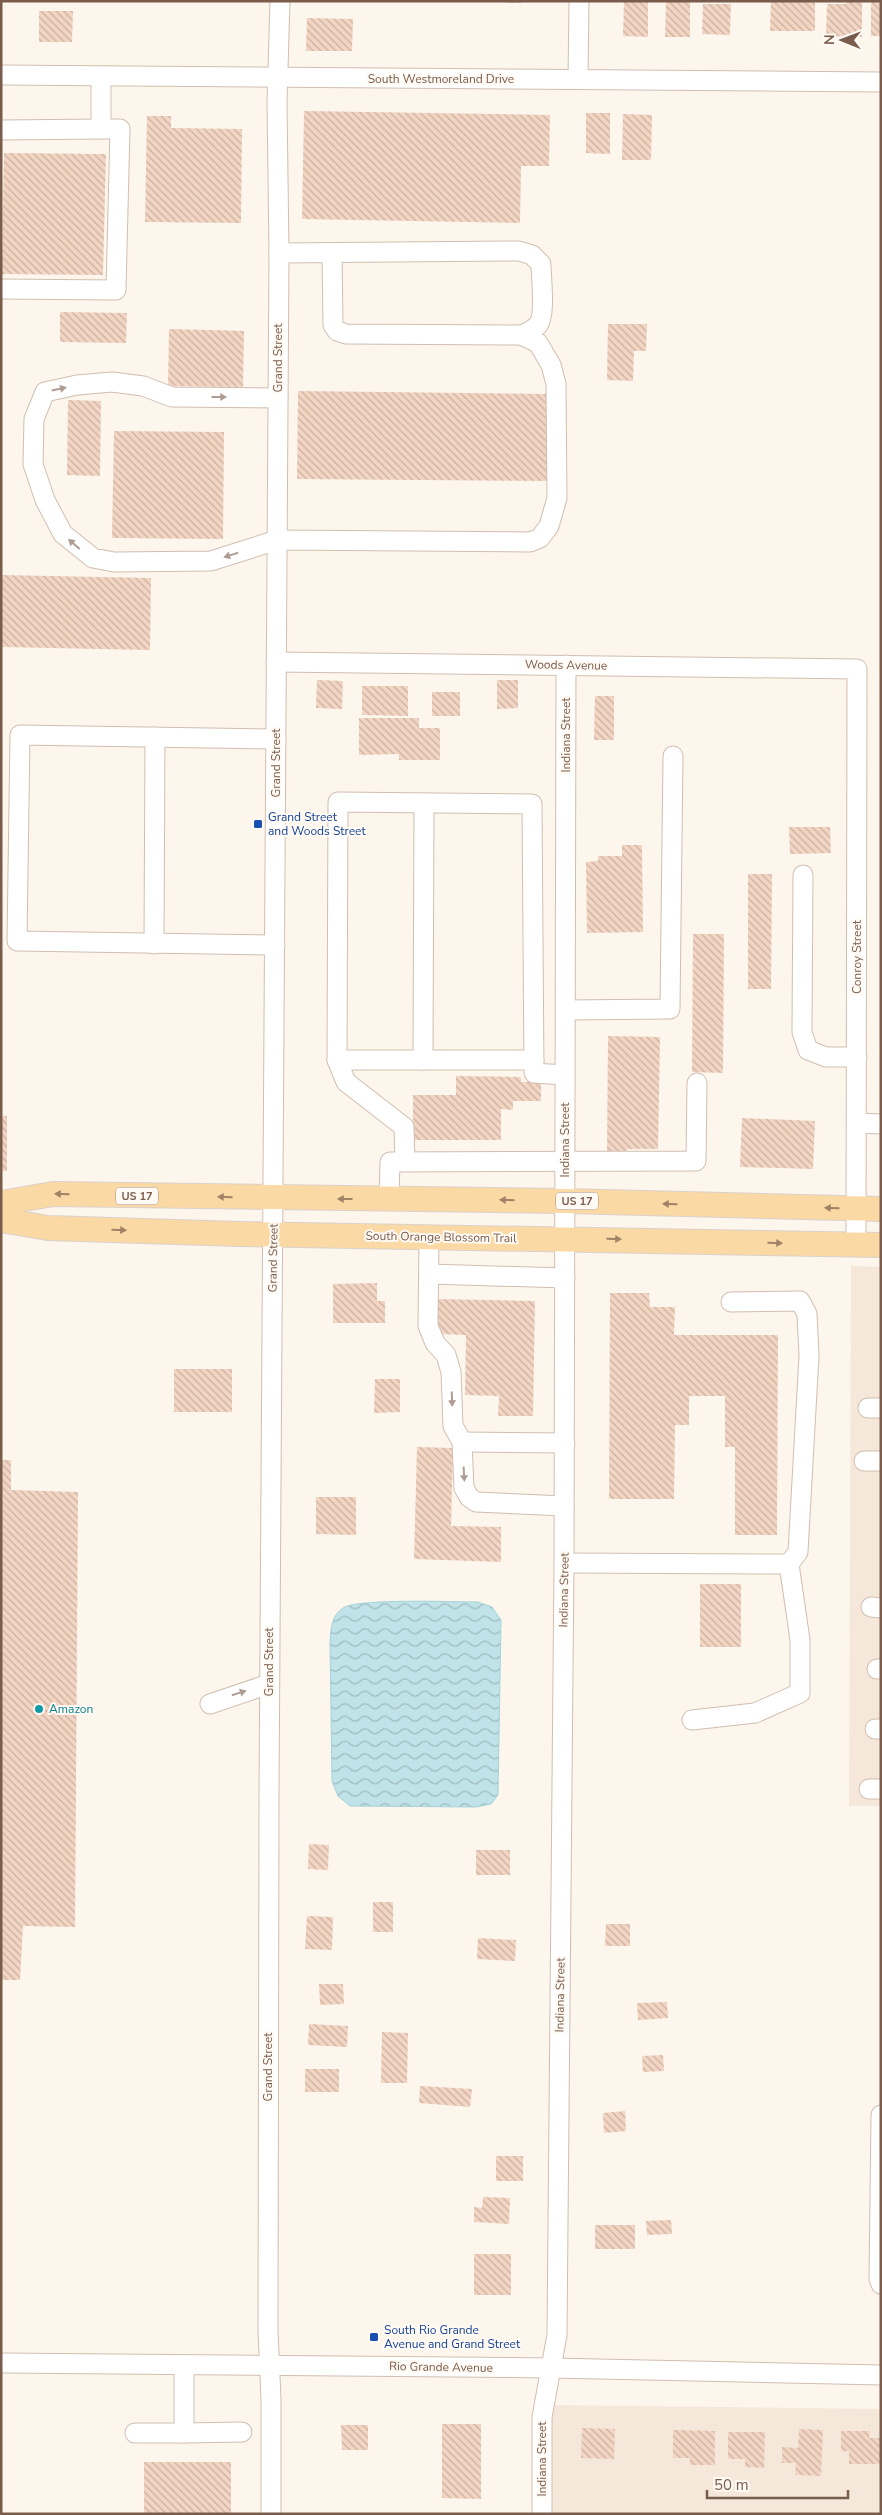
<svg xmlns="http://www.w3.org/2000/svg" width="882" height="2515" viewBox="0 0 882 2515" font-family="'Nunito Sans',sans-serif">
	<defs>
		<pattern id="water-waves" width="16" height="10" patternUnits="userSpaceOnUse" patternTransform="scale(1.25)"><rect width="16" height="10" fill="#bfe3e8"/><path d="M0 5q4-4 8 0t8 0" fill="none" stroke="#a0bbbe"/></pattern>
		<pattern id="building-back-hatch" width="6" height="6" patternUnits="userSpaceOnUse" patternTransform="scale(1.25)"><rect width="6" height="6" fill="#f3d5c3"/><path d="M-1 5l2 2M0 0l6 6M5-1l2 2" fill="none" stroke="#cab0a1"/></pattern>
	</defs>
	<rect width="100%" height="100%" fill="#fdf6ec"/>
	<g fill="#f5e8da">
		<path d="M851 1266 881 1267V1806H849Z"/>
		<path d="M547 2405 881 2409V2514H545Z"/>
	</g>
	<path fill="url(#water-waves)" stroke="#a5d3da" d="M478 1602 492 1607 501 1620 498 1795 491 1804 476 1807 350 1806 338 1796 332 1781 330 1642C331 1629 331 1616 343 1608 357 1598 455 1602 478 1602Z"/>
	<g fill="url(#building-back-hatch)">
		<rect x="506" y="1" width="15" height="2"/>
		<path d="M624 1H648V37L623 36Z"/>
		<path d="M666 1H690V37H665Z"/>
		<path d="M846 1H862V37L826 36 827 4H846Z"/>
		<rect x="871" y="1" width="10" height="35"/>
		<path d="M771 2H815V31H770Z"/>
		<path d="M703 4H731L730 35 702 34Z"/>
		<path d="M39 11H73L72 42H39Z"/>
		<path d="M307 18 353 19 352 51H306Z"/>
		<path d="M304 111 550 115 549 166H521L520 223 302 219Z"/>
		<path d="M586 113H610V154L586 153Z"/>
		<path d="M623 114 652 115 651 160H622Z"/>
		<path d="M147 116H171V128L242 129 241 223 145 222Z"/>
		<path d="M4 153 106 154 103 275 2 274Z"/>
		<path d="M60 312 127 313 126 343 60 342Z"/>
		<path d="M608 324H647L646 351H634L633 381 607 380Z"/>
		<path d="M169 329 244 331 243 387 168 386Z"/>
		<path d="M298 391 550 394 549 481 297 479Z"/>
		<path d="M68 400 101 401 100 476 67 475Z"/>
		<path d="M114 431 224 432 223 539 112 538Z"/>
		<path d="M1 575 151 578 150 650 1 647Z"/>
		<path d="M317 680 343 681 342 709 316 708Z"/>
		<path d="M497 680H518V708L497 709Z"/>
		<path d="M362 686H408V716L362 715Z"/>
		<rect x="432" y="692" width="28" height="24"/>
		<path d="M595 696H614V740H594Z"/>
		<path d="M359 718H419V728H440V760H399V754L359 755Z"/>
		<path d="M789 827H830L831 853 790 854Z"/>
		<path d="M622 845H642L643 932 587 933 586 862 598 861V856H622Z"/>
		<path d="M748 874H772L771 989H748Z"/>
		<path d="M693 934H724L723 1073 692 1072Z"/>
		<path d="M608 1036 660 1037 658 1149H627L626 1155H607Z"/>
		<path d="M456 1076 521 1077V1082H541V1101H513V1110L501 1109V1140H413V1095H456Z"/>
		<rect x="1" y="1116" width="6" height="55"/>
		<path d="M742 1118 815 1121 813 1169 740 1167Z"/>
		<path d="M377 1283V1301H385V1323H333V1284Z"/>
		<path d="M610 1293H649L650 1307H675L674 1335H778L777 1535H735V1447H725V1396H689V1425H675L674 1499H609Z"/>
		<path d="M438 1299 535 1301 533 1416H498L499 1396 465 1395 466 1335 438 1334Z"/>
		<rect x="174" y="1369" width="58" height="43"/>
		<path d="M375 1379H400V1412L374 1413Z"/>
		<path d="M417 1447 453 1448 451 1526 501 1527V1562L414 1559Z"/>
		<path d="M1 1460H11V1490L78 1492 75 1927 23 1926 20 1980H1Z"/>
		<path d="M316 1497H356V1535L316 1534Z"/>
		<rect x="700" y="1584" width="41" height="63"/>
		<path d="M309 1844 329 1845 328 1870 308 1869Z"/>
		<rect x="476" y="1850" width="34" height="25"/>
		<rect x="373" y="1902" width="20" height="30"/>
		<path d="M307 1916 333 1917 332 1950 305 1949Z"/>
		<path d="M606 1924H630V1946H605Z"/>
		<path d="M478 1938 516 1940 515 1961 477 1959Z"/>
		<path d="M319 1984H343L344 2004 320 2005Z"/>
		<path d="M667 2002 668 2018 638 2020 637 2003Z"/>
		<path d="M309 2024 348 2026 347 2047 308 2045Z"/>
		<path d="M382 2032 408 2033 407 2083H381Z"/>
		<path d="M663 2055 664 2071 643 2072 642 2056Z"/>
		<rect x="305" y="2069" width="34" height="23"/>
		<path d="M420 2086 472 2089 470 2107 419 2103Z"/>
		<path d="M625 2111 626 2131 604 2133 603 2113Z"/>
		<rect x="496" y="2156" width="27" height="25"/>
		<path d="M483 2197 510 2198 509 2224 474 2222V2207L482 2208Z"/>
		<path d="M671 2220 672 2234 647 2235 646 2221Z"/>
		<rect x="595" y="2225" width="40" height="24"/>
		<rect x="474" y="2254" width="37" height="41"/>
		<path d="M442 2424H481V2499L442 2498Z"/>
		<path d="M341 2425H368V2450H342Z"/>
		<path d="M582 2428 615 2429 614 2459 581 2458Z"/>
		<path d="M799 2429 823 2430 821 2476 795 2475 796 2463H782V2447L798 2448Z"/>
		<path d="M673 2430 715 2431V2465H690V2458H673Z"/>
		<path d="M841 2431H870L869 2438H881V2464H849V2451H841Z"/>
		<path d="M728 2432H765L764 2468 745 2467V2459H728Z"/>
		<rect x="144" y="2462" width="87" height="52"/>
	</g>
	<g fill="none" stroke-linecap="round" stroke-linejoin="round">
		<g stroke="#d1beb0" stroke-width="21">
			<g id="minor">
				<path d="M1 75 881 82"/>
				<path d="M578 79 579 1"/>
				<path d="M1 130 101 129"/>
				<path d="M279 253 519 251 532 255 541 264C541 278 546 315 538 325 533 330 527 333 521 335L346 334 337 331 333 325 332 253"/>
				<path d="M1 289 116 290 120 129H101V76"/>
				<path d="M278 398 172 397 143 386 112 382 77 385 45 392 34 419 33 464 45 500 63 534 93 558 114 562 211 561 277 540 530 542 540 538 549 526 557 498 556 384 551 365 538 343 521 335"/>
				<path d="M276 662 857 669 856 1244"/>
				<path d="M803 875 802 1032 808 1050 826 1057H857"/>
				<path d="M154 944 155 737"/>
				<path d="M275 945 17 941 20 735 276 739"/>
				<path d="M566 1010 670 1009 673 756"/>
				<path d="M337 1060H534"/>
				<path d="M423 1060 424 803"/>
				<path d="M857 1123 881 1124"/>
				<path d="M405 1161 404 1127 346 1082 337 1060 338 802 532 804 534 1073 565 1075"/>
				<path d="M389 1199 390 1162 696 1161 697 1083"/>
				<path d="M429 1237 428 1326 435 1343 446 1355 451 1372 453 1426 462 1442 464 1488 469 1497 476 1502 564 1506"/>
				<path d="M429 1274 565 1278"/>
				<path d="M868 1408H881"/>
				<path d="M462 1442 565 1443"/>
				<path d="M864 1461H881"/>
				<path d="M564 1563 789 1564 798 1552 809 1356 807 1314 800 1301 731 1302"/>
				<path d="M871 1607 881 1608"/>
				<path d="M877 1669H881"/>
				<path d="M210 1704 269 1684"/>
				<path d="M692 1720 755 1713 800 1693V1640L789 1564"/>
				<path d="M875 1729H881"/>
				<path d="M869 1789H881"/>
				<path d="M881 2115 879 2279 881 2284"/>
				<path d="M1 2363 552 2368 881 2375"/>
				<path d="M184 2365V2433L242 2432"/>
				<path d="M135 2433H184"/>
				<path d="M271 2514V2399L268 2331 269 1794 279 253 277 102 280 1"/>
				<path d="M542 2514V2417L557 2335 564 1563 566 665"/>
			</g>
		</g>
		<g stroke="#dad1cd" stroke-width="26">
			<g id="major">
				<path d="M1 1203 53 1194 565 1201 881 1209"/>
				<path d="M1 1220 48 1228 239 1234 881 1245"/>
			</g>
		</g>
		<use href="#minor" stroke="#fff" stroke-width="19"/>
		<use href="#major" stroke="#fbd9a5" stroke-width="24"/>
	</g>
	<defs><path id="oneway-solid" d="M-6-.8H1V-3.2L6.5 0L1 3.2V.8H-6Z" transform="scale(1.25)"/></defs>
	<g fill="#af9d94">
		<use href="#oneway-solid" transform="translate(59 389) rotate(-12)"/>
		<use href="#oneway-solid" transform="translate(219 397)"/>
		<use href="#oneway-solid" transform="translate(74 544) rotate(-139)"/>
		<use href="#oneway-solid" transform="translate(231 555) rotate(163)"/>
		<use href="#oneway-solid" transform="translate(452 1399) rotate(88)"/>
		<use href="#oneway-solid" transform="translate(464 1474) rotate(87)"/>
		<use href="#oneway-solid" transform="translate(239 1693) rotate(-17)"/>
	</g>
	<g fill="#a18267">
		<use href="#oneway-solid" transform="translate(62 1194) rotate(-179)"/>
		<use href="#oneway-solid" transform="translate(225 1197) rotate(-179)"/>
		<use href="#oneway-solid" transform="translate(345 1199) rotate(-180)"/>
		<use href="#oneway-solid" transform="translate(507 1200) rotate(-179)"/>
		<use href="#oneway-solid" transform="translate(670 1204) rotate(-178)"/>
		<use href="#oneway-solid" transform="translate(832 1208) rotate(-178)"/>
		<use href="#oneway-solid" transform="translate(119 1230) rotate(2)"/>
		<use href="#oneway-solid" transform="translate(614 1239) rotate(1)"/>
		<use href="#oneway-solid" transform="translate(775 1243) rotate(1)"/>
	</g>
	<g fill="#1a4fb4" stroke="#fffaf3" stroke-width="2">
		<rect x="253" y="819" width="10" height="10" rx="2.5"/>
		<rect x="369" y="2332" width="10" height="10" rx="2.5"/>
	</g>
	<circle fill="#0f9aa8" stroke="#fffaf3" stroke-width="2" cx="39" cy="1709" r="5"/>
	<g text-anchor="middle" stroke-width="4" stroke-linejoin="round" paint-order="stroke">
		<g fill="#fffaf3" stroke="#a28b7f" stroke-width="1">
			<rect x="116" y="1187.5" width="42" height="17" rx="4"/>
			<rect x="556" y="1192.5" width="42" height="17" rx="4"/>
		</g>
		<g font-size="11" font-weight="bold" fill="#7a5c4d">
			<text x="137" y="1200">US 17</text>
			<text x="577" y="1205">US 17</text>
		</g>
		<g font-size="12" fill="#7a5c4d" stroke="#fffaf3">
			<text x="441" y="83">South Westmoreland Drive</text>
			<text transform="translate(278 358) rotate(-90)" y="4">Grand Street</text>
			<text transform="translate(566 665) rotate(1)" y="4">Woods Avenue</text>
			<text transform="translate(566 735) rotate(-90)" y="4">Indiana Street</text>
			<text transform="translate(276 763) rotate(-90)" y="4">Grand Street</text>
			<text transform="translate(857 957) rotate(-90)" y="4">Conroy Street</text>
			<text transform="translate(565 1140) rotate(-90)" y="4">Indiana Street</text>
			<text transform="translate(441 1237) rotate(1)" y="4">South Orange Blossom Trail</text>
			<text transform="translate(273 1258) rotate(-89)" y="4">Grand Street</text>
			<text transform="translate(564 1590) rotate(-89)" y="4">Indiana Street</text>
			<text transform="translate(269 1662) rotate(-90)" y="4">Grand Street</text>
			<text transform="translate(560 1995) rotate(-89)" y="4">Indiana Street</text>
			<text transform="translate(268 2067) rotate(-90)" y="4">Grand Street</text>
			<text transform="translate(441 2367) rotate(1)" y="4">Rio Grande Avenue</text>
			<text transform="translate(542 2459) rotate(-90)" y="4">Indiana Street</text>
		</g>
		<g font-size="12" fill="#164399" stroke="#fffaf3" text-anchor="start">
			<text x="268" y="821">Grand Street<tspan x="268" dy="14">and Woods Street</tspan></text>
			<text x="384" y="2334">South Rio Grande<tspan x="384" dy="14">Avenue and Grand Street</tspan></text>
		</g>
		<g font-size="12" fill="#0d838f" stroke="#fffaf3" text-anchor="start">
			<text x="49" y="1713">Amazon</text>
		</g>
	</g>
	<rect width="882" height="2515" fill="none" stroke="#7a5c4d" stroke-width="5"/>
	<g transform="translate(842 40) rotate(271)" stroke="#fffaf3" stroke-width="4" paint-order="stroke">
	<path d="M0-4L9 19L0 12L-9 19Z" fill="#7a5c4d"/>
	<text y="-8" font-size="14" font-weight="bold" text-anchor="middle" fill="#7a5c4d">N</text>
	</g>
	<path d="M707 2490v8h141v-8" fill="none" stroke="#7a5c4d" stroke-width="2.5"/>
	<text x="714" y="2490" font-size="15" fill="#7a5c4d" stroke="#fffaf3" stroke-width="4" paint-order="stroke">50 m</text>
</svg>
